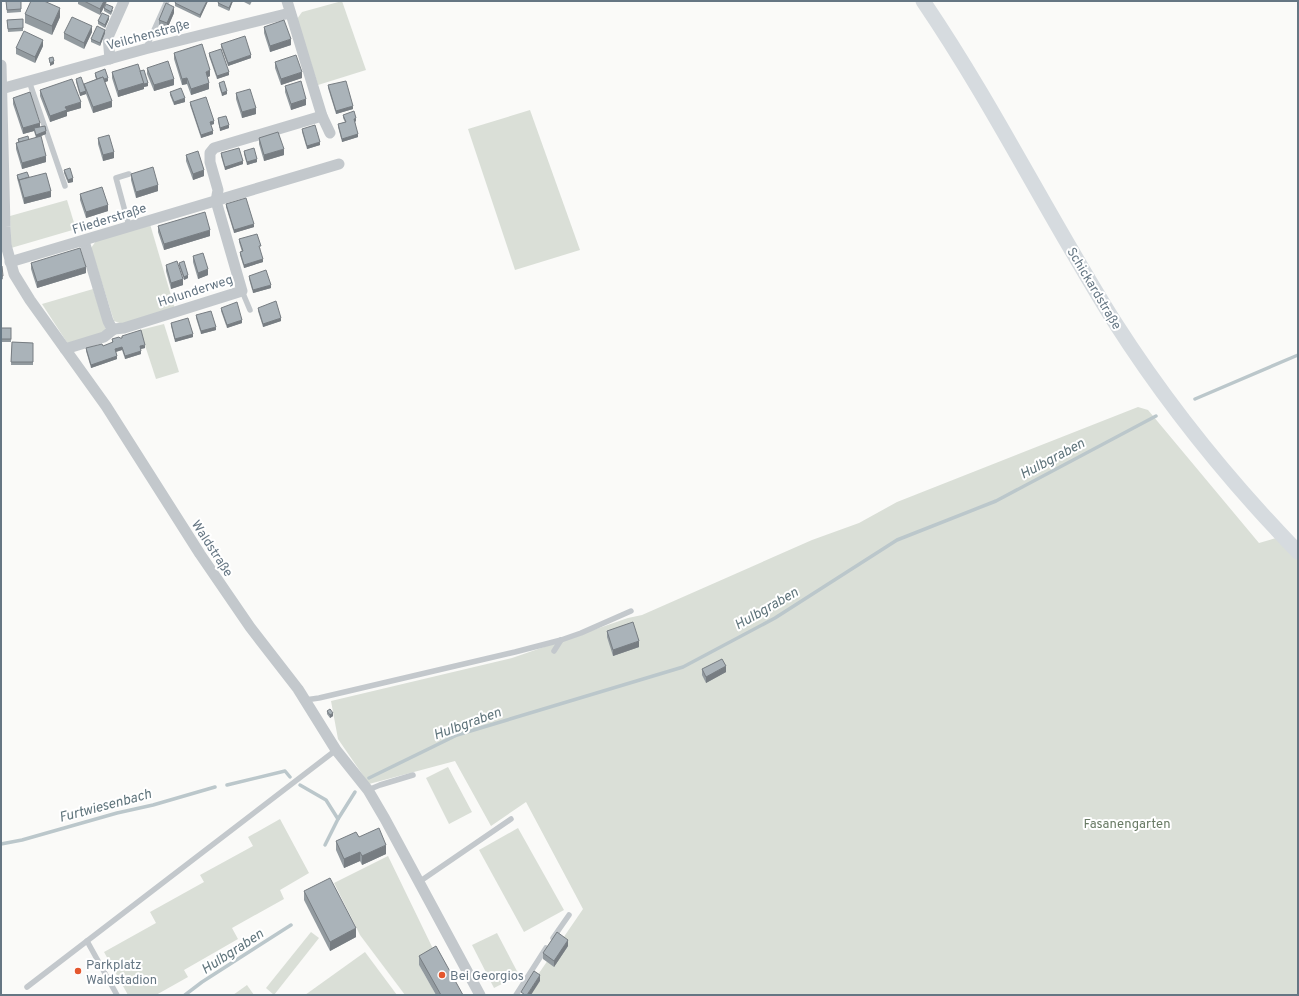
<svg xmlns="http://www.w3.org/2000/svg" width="1299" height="996" viewBox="0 0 1299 996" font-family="Overpass,sans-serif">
	<rect width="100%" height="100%" fill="#fafaf8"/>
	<g fill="#dadfd7">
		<path d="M342 1 366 70 318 85 297 19 302 12Z"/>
		<path d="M530 110 580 250 515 270 468 129Z"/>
		<path d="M67 200 76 229 11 248 10 216Z"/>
		<path d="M150 224 175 309 122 324 114 321 91 248 96 241Z"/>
		<path d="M93 289 106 330 103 334 68 344 42 304Z"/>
		<path d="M164 324 179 372 156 379 140 330Z"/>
		<path d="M1138 407 1148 410 1259 543 1276 538 1298 559V995H524L583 909 526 802 491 826 455 761 369 784 338 739 331 701 512 658 628 618 642 615 812 540 859 523 897 502Z"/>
		<path d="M448 767 472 812 449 824 426 778Z"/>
		<path d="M280 819 309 873 280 890 284 899 232 928 238 939 184 970 188 977 156 995H128L104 952 156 923 150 912 204 882 200 875 253 846 248 837Z"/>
		<path d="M518 828 564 910 524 932 479 850Z"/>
		<path d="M388 856 436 955 419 965 436 995H405L360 935 334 883Z"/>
		<path d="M311 932 319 938 274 995 266 988Z"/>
		<path d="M497 933 519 975 494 988 472 945Z"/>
		<path d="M365 952 397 995H305Z"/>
		<path d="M247 985 254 995H233Z"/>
	</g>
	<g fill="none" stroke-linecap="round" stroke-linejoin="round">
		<g stroke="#bbc7cb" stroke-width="3.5">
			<path d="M1195 399 1298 355"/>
			<path d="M369 778 457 735 683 667 775 618 897 540 996 501 1156 416"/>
			<path d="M227 785 285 771 290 777"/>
			<path d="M300 785 326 800 338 819"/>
			<path d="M1 844 22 840 117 813 153 805 215 787"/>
			<path d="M325 845 338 819 355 792"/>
			<path d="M185 995 202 982 291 925"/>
		</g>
		<g stroke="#c3c8cc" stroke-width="5.5">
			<path d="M146 48 167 1"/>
			<path d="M29 81 65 186"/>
			<path d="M129 174 116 178 129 226"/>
			<path d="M242 291 250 310"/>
			<path d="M554 651 561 640"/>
			<path d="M305 700 319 698 515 652 561 640 581 633 631 611"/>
			<path d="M368 790 380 785 413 775"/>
			<path d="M419 882 511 819"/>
			<path d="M553 938 569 915"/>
			<path d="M87 941 117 995"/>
			<path d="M27 987 336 750"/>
			<path d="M516 995 546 948"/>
		</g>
		<g stroke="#c3c8cc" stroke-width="11">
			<path d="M287 1 322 116 330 133"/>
			<path d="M110 59 108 37 124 1"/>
			<path d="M1 65 5 227 6 245 14 274 30 300 106 406 200 554 250 627 298 689 336 750 368 790 385 819 480 995"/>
			<path d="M1 89 145 49 290 13"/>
			<path d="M84 241 108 321 111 327 114 329 124 328 242 291 216 201 218 190 210 162V153L214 148 322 116"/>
			<path d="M10 262 339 164"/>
			<path d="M65 349 104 337 114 329"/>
		</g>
		<path stroke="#d6dbdf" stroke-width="15" d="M923 1C993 104 1048 216 1114 321 1167 404 1229 481 1298 552"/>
	</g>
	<g fill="#929a9f">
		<path d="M6 1H21V12L7 13Z"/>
		<path d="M78 1H107L100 15 78 4Z"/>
		<path d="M176 1H208L200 18 175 6V3Z"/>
		<path d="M219 1H233L229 11 218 6V3Z"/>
		<path d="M242 1H252L250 5Z"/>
		<path d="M104 8 113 10 111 15 104 11Z"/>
		<path d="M174 13 167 29 159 26V20Z"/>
		<path d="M25 14 60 17 52 35 25 23Z"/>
		<path d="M23 19V31L8 32 7 20Z"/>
		<path d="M109 19 105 28 98 24V21Z"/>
		<path d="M264 27 291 45 270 52 264 33Z"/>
		<path d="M92 32 84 49 64 39V33Z"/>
		<path d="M105 33 100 46 91 42V39Z"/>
		<path d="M221 44 251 58 228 66 221 47Z"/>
		<path d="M43 46 35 63 16 54V48Z"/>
		<path d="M174 53 210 76 208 77 209 89 191 95 187 84 182 85 174 59Z"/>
		<path d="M209 53 229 75 217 79 209 56Z"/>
		<path d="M275 62 302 78 281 85 275 68Z"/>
		<path d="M147 68 174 85 154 91 147 74Z"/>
		<path d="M140 71 148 86 144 87V89L118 97 112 78V72Z"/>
		<path d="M95 73 108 81 105 82 112 107 93 113 86 94 80 96 76 82V79L84 87V84L96 79 95 76Z"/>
		<path d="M219 83 227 94 222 96 219 86Z"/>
		<path d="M328 85 353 109 336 114 328 88Z"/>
		<path d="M285 86 306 105 291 110 285 92Z"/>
		<path d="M40 90 81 108 67 112V116L50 122 40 96Z"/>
		<path d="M170 92 185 102 174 105 170 95Z"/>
		<path d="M236 93 256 114 242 118 236 99Z"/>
		<path d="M13 98 40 127 46 134 36 138 46 162 22 169 16 149V143H18V139L29 140 36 138 34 131 23 134 13 104Z"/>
		<path d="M190 102 214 124 211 125 213 134 201 138 190 105Z"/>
		<path d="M343 115 356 121 355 122 358 137 342 142 338 127V124L345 122 343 118Z"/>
		<path d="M218 118 229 128 220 131 218 121Z"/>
		<path d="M302 129 320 145 307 149 302 132Z"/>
		<path d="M98 138 114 158 103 161 98 144Z"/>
		<path d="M259 138 284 155 264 161 259 144Z"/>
		<path d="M244 151 257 162 247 165 244 154Z"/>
		<path d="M221 153 243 164 225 170 221 156Z"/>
		<path d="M186 155 204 176 193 180 186 161Z"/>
		<path d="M64 170 73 182 68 183 64 173Z"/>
		<path d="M131 174 158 191 136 198 131 180Z"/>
		<path d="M17 175 29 177 51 197 24 204 17 178Z"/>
		<path d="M80 194 108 211 86 218 80 200Z"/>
		<path d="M226 204 254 227 234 233 226 207Z"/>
		<path d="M158 226 210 236 164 250 158 232Z"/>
		<path d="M239 239 261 249H260L263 262 244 268 240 255V252H242L239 242Z"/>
		<path d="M193 256 208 275 198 279 193 262Z"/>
		<path d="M31 263 86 273 37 288 31 269Z"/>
		<path d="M179 263 188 278 184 280 179 266Z"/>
		<path d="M166 265 183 285 171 289 166 271Z"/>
		<path d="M1 266 3 276V279L1 280Z"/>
		<path d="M249 276 271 288 253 293 249 279Z"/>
		<path d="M221 308 242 323 227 328 221 311Z"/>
		<path d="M258 308 281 321 263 327 258 311Z"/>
		<path d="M196 315 216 330 201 334 196 318Z"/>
		<path d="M171 323 193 337 175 342 171 326Z"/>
		<rect x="1" y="328" width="10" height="14"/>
		<path d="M122 336 145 348 141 349V354L125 359 122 350 116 352 117 359 91 368 86 351V348L103 346 112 343V339L120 338H122Z"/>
		<path d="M12 342 33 343V365H11Z"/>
		<path d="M607 631 639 647 613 656 607 637Z"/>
		<path d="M702 669 726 672 706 683 702 675Z"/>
		<path d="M327 711 333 716 330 718 327 714Z"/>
		<path d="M359 837 386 854 362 865 360 861 344 868 336 850V841Z"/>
		<path d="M304 891 356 937 330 951 304 900Z"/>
		<path d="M568 946 554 967 543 959V953Z"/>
		<path d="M419 956 463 995H436L419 965Z"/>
	</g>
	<g fill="#777d82">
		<path d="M104 1H107L100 15V9Z"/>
		<path d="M207 1H208L200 18V15Z"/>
		<path d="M232 1H233L229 11V8Z"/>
		<path d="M174 7V13L167 29V23Z"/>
		<path d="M60 8V17L52 35V26Z"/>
		<path d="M109 16V19L105 28V25Z"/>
		<path d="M92 26V32L84 49V43Z"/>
		<path d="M105 30V33L100 46V43Z"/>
		<path d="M291 39V45L270 52V46Z"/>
		<path d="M43 40V46L35 63V57Z"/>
		<path d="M251 55V58L228 66V63Z"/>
		<path d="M54 61V64L50 66V63Z"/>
		<path d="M210 70V76L206 78V72Z"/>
		<path d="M229 72V75L217 79V76Z"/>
		<path d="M302 72V78L281 85V79Z"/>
		<path d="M108 78V81L98 85V82Z"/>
		<path d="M187 78V84L182 85V79Z"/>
		<path d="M174 79V85L154 91V85Z"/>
		<path d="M144 83H148V86L144 87V89L118 97V91Z"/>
		<path d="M209 83V89L191 95V89Z"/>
		<path d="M86 91V94L80 96V93Z"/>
		<path d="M227 91V94L222 96V93Z"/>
		<path d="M185 98V102L174 105V102Z"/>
		<path d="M306 99V105L291 110V104Z"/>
		<path d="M112 101V107L93 113V107Z"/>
		<path d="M81 102V108L67 112V116L50 122V116L65 107Z"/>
		<path d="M353 106V109L336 114V111Z"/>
		<path d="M256 108V114L242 118V112Z"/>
		<path d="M356 118V121L354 122V119Z"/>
		<path d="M214 121V124L210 125V122Z"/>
		<path d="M40 123V129L34 128V131L23 134V128Z"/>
		<path d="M229 125V128L220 131V128Z"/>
		<path d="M46 131V134L36 138V135Z"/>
		<path d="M213 131V134L201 138V135Z"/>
		<path d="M358 134V137L342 142V139Z"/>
		<path d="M320 142V145L307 149V146Z"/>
		<path d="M284 149V155L264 161V155Z"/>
		<path d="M114 152V158L103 161V155Z"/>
		<path d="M46 156V162L22 169V163Z"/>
		<path d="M257 159V162L247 165V162Z"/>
		<path d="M243 161V164L225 170V167Z"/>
		<path d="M204 170V176L193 180V174Z"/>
		<path d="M73 178V182L68 183V180Z"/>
		<path d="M158 185V191L136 198V192Z"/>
		<path d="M51 191V197L24 204V198Z"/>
		<path d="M108 205V211L86 218V212Z"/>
		<path d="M254 224V227L234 233V230Z"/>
		<path d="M210 230V236L164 250V244Z"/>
		<path d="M263 259V262L244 268V265Z"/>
		<path d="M86 267V273L37 288V282Z"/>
		<path d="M208 269V275L198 279V273Z"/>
		<path d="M188 275V278L184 280V277Z"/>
		<path d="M183 279V285L171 289V283Z"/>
		<path d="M271 285V288L253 293V290Z"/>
		<path d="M281 318V321L263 327V324Z"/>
		<path d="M242 320V323L227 328V325Z"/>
		<path d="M216 327V330L201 334V331Z"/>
		<path d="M193 334V337L175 342V339Z"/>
		<path d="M145 345V348L140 349V346Z"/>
		<path d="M122 347V350L115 352V349Z"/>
		<path d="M141 351V354L125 359V356Z"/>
		<path d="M117 356V359L91 368V365Z"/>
		<path d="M639 641V647L613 656V650Z"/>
		<path d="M726 666V672L706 683V677Z"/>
		<path d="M333 713V716L330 718V715Z"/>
		<path d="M386 845V854L362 865V856Z"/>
		<path d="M360 852V861L344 868V859Z"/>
		<path d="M356 928V937L330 951V942Z"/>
		<path d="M568 940V946L554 967V961Z"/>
		<path d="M540 975V981L531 995H527Z"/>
	</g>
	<g fill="#aab3b9" stroke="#777d82">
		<path d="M6 1H21V9L7 10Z"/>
		<path d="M31 1H44L60 8 52 26 25 14Z"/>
		<path d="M84 1H104L100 9Z"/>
		<path d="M176 1H207L200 15 175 3Z"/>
		<path d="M219 1H232L229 8 218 3Z"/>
		<path d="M166 3 174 7 167 23 159 20Z"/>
		<path d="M106 4 113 7 111 12 104 8Z"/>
		<path d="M102 13 109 16 105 25 98 21Z"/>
		<path d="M72 17 92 26 84 43 64 33Z"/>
		<path d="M23 19V28L8 29 7 20Z"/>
		<path d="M284 20 291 39 270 46 264 27Z"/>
		<path d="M97 26 105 30 100 43 91 39Z"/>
		<path d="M24 31 43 40 35 57 16 48Z"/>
		<path d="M245 36 251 55 228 63 221 44Z"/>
		<path d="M202 44 210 70 206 72 209 83 191 89 187 78 182 79 174 53Z"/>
		<path d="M221 49 229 72 217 76 209 53Z"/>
		<path d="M296 55 302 72 281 79 275 62Z"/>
		<path d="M53 57 54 61 50 63 49 58Z"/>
		<path d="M168 61 174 79 154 85 147 68Z"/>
		<path d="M138 64 144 83 118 91 112 72Z"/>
		<path d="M105 69 108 78 104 79 103 77 97 79 95 73Z"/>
		<path d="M144 70 148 83 144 84 140 71Z"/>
		<path d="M81 77 86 91 80 93 76 79Z"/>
		<path d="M103 77 112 101 93 107 84 84Z"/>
		<path d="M72 79 81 102 65 107 67 110 50 116 40 90Z"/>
		<path d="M224 81 227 91 222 93 219 83Z"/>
		<path d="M301 81 306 99 291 104 285 86Z"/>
		<path d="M346 81 353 106 336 111 328 85Z"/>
		<path d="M181 88 185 98 174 102 170 92Z"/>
		<path d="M250 89 256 108 242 112 236 93Z"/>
		<path d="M30 92 40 123 23 128 13 98Z"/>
		<path d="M206 97 214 121 210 122 213 131 201 135 190 102Z"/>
		<path d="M354 111 356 118 354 119 358 134 342 139 338 124 346 122 343 115Z"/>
		<path d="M226 116 229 125 220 128 218 118Z"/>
		<path d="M315 125 320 142 307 146 302 129Z"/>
		<path d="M45 126 46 131 36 135 34 128Z"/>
		<path d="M278 132 284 149 264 155 259 138Z"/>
		<path d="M109 135 114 152 103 155 98 138Z"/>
		<path d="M28 136 29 140 19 142 18 139Z"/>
		<path d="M41 136 46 156 22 163 16 143Z"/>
		<path d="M239 148 243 161 225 167 221 153Z"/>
		<path d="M254 148 257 159 247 162 244 151Z"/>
		<path d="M198 151 204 170 193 174 186 155Z"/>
		<path d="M153 167 158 185 136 192 131 174Z"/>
		<path d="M70 168 73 178 68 180 64 170Z"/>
		<path d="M27 172 29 177 19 180V181L17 175Z"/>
		<path d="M46 173 51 191 24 198 19 180Z"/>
		<path d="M102 187 108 205 86 212 80 194Z"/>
		<path d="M246 198 254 224 234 230 226 204Z"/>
		<path d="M205 212 210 230 164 244 158 226Z"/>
		<path d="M257 234 261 246H259L263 259 244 265 240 252 243 251 239 239Z"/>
		<path d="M80 248 86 267 37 282 31 263Z"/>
		<path d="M203 253 208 269 198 273 193 256Z"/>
		<path d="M177 261 183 279 171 283 166 265Z"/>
		<path d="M184 261 188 275 184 277 179 263Z"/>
		<path d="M1 266H2L3 276H1Z"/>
		<path d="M266 270 271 285 253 290 249 276Z"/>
		<path d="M276 301 281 318 263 324 258 308Z"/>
		<path d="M237 302 242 320 227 325 221 308Z"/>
		<path d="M211 311 216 327 201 331 196 315Z"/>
		<path d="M188 318 193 334 175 339 171 323Z"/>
		<rect x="1" y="328" width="10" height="11"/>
		<path d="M141 330 145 345 140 346 141 351 125 356 122 347 115 349 117 356 91 365 86 348 102 344 103 346 113 342 112 339 119 337 120 338H122V336Z"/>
		<path d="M12 342 33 343V362H11Z"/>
		<path d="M633 622 639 641 613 650 607 631Z"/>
		<path d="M722 659 726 666 706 677 702 669Z"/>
		<path d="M330 709 333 713 330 715 327 711Z"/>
		<path d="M379 828 386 845 362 856 360 852 344 859 336 841 356 832 359 837Z"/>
		<path d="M330 878 356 928 330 942 304 891Z"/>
		<path d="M557 932 568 940 554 961 543 953Z"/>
		<path d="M436 946 463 995H441L419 956Z"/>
		<path d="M534 971 540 975 527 995H525L521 992Z"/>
	</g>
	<g fill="#e4572e" stroke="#fff" stroke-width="1.5">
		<circle cx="78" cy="971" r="4"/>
		<circle cx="442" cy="975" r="4"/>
	</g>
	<g text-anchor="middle" stroke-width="4" stroke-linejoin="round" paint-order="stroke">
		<g font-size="13" fill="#657683" stroke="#fff">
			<text transform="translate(148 34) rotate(-15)" y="5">Veilchenstraße</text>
			<text transform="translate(109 218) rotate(-17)" y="5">Fliederstraße</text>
			<text transform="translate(1095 288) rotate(59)" y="5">Schickardstraße</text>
			<text transform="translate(195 290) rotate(-18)" y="5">Holunderweg</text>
			<text transform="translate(213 548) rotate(57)" y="5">Waldstraße</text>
		</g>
		<g font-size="13" fill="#687a64" stroke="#fff">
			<text x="1127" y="828">Fasanengarten</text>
		</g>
		<g font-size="13" fill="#657683" stroke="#fff" text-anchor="start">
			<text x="86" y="969">Parkplatz<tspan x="86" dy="15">Waldstadion</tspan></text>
			<text x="450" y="980">Bei Georgios</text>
		</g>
		<g font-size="14" font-style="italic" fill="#60757c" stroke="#fff">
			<text transform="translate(1052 458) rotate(-28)" y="5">Hulbgraben</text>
			<text transform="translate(766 608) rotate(-30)" y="5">Hulbgraben</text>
			<text transform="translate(467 723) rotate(-20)" y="5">Hulbgraben</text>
			<text transform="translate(105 805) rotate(-15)" y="5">Furtwiesenbach</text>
			<text transform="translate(232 951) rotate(-33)" y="5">Hulbgraben</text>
		</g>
	</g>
	<rect width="1299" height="996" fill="none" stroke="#657683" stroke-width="4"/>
</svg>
